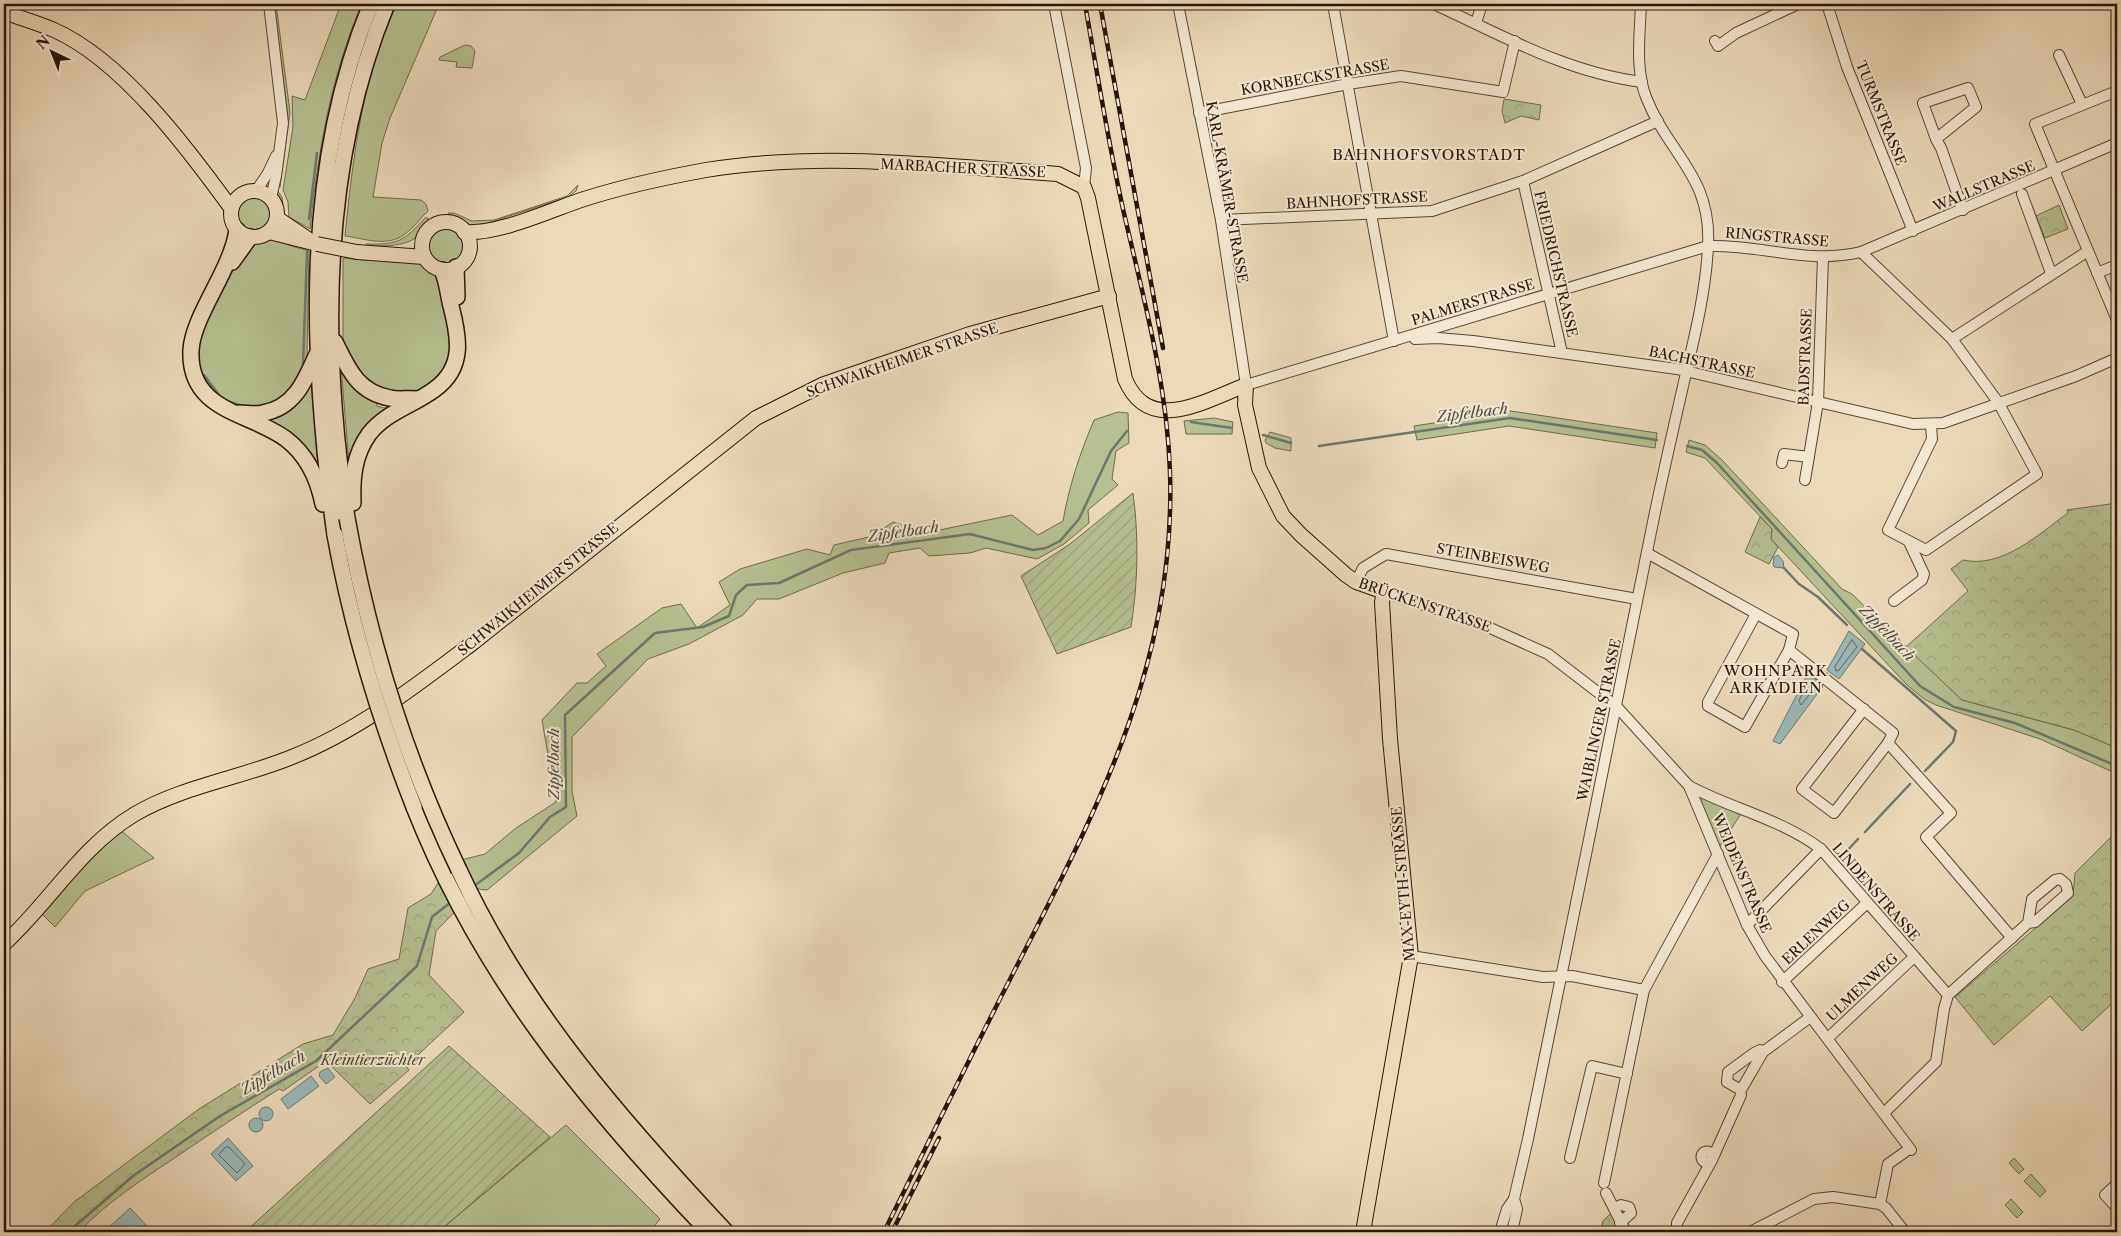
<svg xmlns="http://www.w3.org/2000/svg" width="2121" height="1236" viewBox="0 0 2121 1236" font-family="'Libre Caslon Text',serif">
	<defs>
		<pattern id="forest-crowns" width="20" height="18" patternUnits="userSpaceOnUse" patternTransform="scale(1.25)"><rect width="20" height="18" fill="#b6c090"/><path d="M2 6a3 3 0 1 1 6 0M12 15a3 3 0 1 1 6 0" fill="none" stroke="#9ca47b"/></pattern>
		<pattern id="garden-furrows" width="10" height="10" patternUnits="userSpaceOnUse" patternTransform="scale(1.25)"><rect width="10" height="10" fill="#b6c090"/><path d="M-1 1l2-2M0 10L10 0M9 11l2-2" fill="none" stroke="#9ca47b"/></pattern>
	</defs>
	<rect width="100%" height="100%" fill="#ebdaba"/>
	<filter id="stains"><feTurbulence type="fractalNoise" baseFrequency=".004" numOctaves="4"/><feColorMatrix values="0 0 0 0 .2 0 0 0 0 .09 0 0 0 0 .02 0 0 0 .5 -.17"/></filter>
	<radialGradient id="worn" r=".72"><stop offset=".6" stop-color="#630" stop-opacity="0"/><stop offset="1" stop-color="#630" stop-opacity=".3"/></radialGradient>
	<g fill="#b6c090" stroke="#706a4d">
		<path d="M274 4H276L290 112 280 187 277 185 287 128V109Z"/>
		<path d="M341 4H362C331 75 318 152 310 229L289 217 288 202 283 190 293 127 292 96 305 100Z"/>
		<path d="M397 4H439L390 118 382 143 373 197 421 200 426 204 428 211C420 218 414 228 405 234 387 248 363 238 345 236 353 157 362 76 397 4Z"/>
		<path d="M465 45 471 46 475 51 472 68 456 67 457 62 439 60 440 57Z"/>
		<path d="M578 185 576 191 568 197 479 226 465 225 448 213H454L472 221 494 220 567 196Z"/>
		<path d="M277 190 282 197 284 215 281 213Z"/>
		<circle cx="254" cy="216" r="19"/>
		<path d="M425 218H428C421 248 391 246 366 246V244C398 245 404 241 425 218Z"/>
		<circle cx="446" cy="246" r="19"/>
		<path d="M270 238 288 241V245L309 251 307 356 303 374 278 402 248 409 228 404 207 386 199 371 197 354 202 329 244 249 253 242Z"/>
		<path d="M366 257 422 263 438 275 453 345 446 367 434 382 420 390 405 394 367 385 343 345V258L365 260Z"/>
		<path d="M341 367 376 399 377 406 384 408 394 403 349 463Z"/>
		<path d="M311 381 318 469 262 417Z"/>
		<path d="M1511 411 1657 433 1655 448 1509 426 1417 440 1414 426Z"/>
		<path d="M1118 412 1128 413 1129 443 1116 451 1112 479 1118 485 1088 510 1089 523 1064 544 1037 559 986 548 970 553 929 556 920 548 889 553 885 563 843 573 779 599H757L743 615 689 644 648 659 572 737V791L577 816 487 890 477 889 461 860 485 854 516 828 556 802 542 720 577 683H587L606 666 597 654 662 608 681 604 697 628 730 605 719 582 740 569 807 549 830 555 834 545 873 536 893 522 925 533 1012 515 1038 535 1063 521C1069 486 1080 453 1094 420Z"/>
		<path d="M1214 418 1233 422 1232 434H1186L1184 421Z"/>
		<path d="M1270 432 1291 438V451L1275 448 1266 443 1265 440Z"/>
		<path d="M1689 440 1705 445 1722 460 1842 589 1852 594 1962 700 2074 730 2117 748V774L2040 739 1936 705 1924 699 1906 684 1771 539 1772 529 1705 458 1686 452Z"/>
		<path d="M1689 786 1744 809 1717 851Z"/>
		<path d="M113 824 154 858 85 891 55 927 32 904 89 842Z"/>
		<path d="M566 1125 660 1219 650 1232H438Z"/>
		<path d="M2014 1158 2024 1169 2019 1174 2009 1163Z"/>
		<path d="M2031 1174 2046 1191 2040 1197 2024 1181Z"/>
		<path d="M2011 1199 2023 1212 2017 1218 2005 1205Z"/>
	</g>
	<g fill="url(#forest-crowns)" stroke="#706a4d">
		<path d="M1504 99 1541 105 1539 120 1521 116 1505 123 1502 111Z"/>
		<path d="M2059 205 2068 229 2045 238 2036 216Z"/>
		<path d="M2117 503V748L2074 730 1962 700 1906 647 1968 591 1951 569 1963 560C2002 569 2039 534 2068 513L2067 510Z"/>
		<path d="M1760 517 1772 529 1771 539 1778 547 1769 564 1745 552Z"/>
		<path d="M2117 831V999L2082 1031 2050 996 1994 1045 1955 997 2073 896 2075 873Z"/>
		<path d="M452 861 477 889 436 931 429 975 464 1012 406 1066 409 1070 370 1104 326 1061 283 1091 279 1089C243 1112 208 1135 173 1159 140 1181 106 1203 79 1232H45L74 1202 199 1109 303 1044 333 1035 355 998 368 969 399 959 408 908 431 894Z"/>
		<path d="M1612 1212 1621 1232H1600L1603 1221Z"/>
	</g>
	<g fill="url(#garden-furrows)" stroke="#706a4d">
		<path d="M1133 493C1139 537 1138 583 1131 627L1057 654 1021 576 1070 544Z"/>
		<path d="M449 1046 550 1137 438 1232H245Z"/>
	</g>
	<g fill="#9bb9b8" stroke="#6d7772">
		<path d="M1778 555 1783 561 1784 568 1774 567 1773 564 1774 557Z"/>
		<path d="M1849 631 1865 644 1839 679 1827 670Z"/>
		<path d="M1808 673 1823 686 1780 744 1773 741Z"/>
		<path d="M328 1068 335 1077 326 1084 319 1076 320 1072Z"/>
		<path d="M311 1076 319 1086 288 1109 281 1099Z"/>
		<circle cx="266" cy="1114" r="7"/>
		<circle cx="256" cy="1125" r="7"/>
		<path d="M228 1138 253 1166 236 1181 211 1154Z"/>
		<path d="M130 1208 151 1230 148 1232H111L107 1229Z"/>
	</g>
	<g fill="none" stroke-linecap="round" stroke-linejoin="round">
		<g stroke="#626661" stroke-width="1">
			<path d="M1852 640 1857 647 1839 670 1836 671 1835 667Z"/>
			<path d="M1809 683H1812L1815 688 1801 705 1799 701Z"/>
			<path d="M226 1147H229L245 1164 237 1173 219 1155Z"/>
		</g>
		<g stroke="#6d7772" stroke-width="2.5">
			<path d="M309 219 317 153"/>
			<path d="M303 367 307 252"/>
			<path d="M204 375 219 395"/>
			<path d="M230 402 242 406"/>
			<path d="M1191 422 1232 428"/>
			<path d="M1263 435 1291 443"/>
			<path d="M1319 446 1510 418 1657 440"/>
			<path d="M1687 446 1702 450 1717 463 1920 686 1954 707 2015 723 2117 766"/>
			<path d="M1784 568 1799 584 1818 597 1847 625"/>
			<path d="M1862 649 1956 731 1953 742 1925 771"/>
			<path d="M1865 832 1910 784"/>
			<path d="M1845 853 1858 839"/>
			<path d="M474 886 519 853 550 817 566 807 565 715 655 633 703 627 729 616 736 595 747 585 779 583 851 550 970 534 1033 550 1046 548 1060 541 1079 519 1111 451 1127 431"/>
			<path d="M68 1232 133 1176 220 1116 316 1061 417 966 432 917 451 902"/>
		</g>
		<g stroke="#5a4636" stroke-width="12">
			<g id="minor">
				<path d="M269 4 283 123 276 176 271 198"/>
				<path d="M1054 4 1086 168 1084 187"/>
				<path d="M1178 4 1221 220 1246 385 1708 246C1762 244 1805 265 1861 252L2117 143"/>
				<path d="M1333 4 1394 341"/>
				<path d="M1434 4C1501 35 1568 73 1642 82"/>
				<path d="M1827 4 1847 67 1913 231"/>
				<path d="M1476 23 1482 4"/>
				<path d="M1715 41 1718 46 1736 33 1798 4"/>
				<path d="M2059 55 2082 104"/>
				<path d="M2117 91 2035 124 2117 320"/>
				<path d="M1199 113 1348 84 1401 76 1503 92 1515 41"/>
				<path d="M1936 139 1976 107 1968 88 1923 103 1936 139 1941 148 1963 210"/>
				<path d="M1523 181 1562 353"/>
				<path d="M256 191 268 173 276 156"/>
				<path d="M2022 194 2051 273"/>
				<path d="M1221 220 1432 211 1523 181 1658 121"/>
				<path d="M1861 252 1952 339 1998 402 2037 474 1926 550 1888 530 1932 439 1931 425"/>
				<path d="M2097 273 2117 265"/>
				<path d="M1415 339 1438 338 1473 341 1677 369 1913 424 1943 423 2076 376 2117 358"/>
				<path d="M1952 339 2088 251"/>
				<path d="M1782 463 1784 454 1809 457"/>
				<path d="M1805 480 1818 402 1823 257"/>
				<path d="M1647 553 1793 634 1789 650 1893 733 1888 743 1951 813 1926 837 2012 938"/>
				<path d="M1356 582 1363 568 1386 554 1637 599"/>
				<path d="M1384 592 1479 623 1548 654 1617 707 1689 786 1747 925 1765 956 1911 1150"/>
				<path d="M1894 601 1922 580 1924 574 1909 542"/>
				<path d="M1756 614 1708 702V706L1745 727 1789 650"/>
				<path d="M1864 709 1802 789 1834 813 1888 743"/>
				<path d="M1689 786C1732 809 1781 819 1821 849L1948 995"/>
				<path d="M1747 925 1821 849"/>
				<path d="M1411 956 1543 977 1572 976 1644 990"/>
				<path d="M1782 982 1867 903"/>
				<path d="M1828 1038 1914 957"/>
				<path d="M1763 1052 1760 1050 1754 1053 1728 1072 1727 1082 1741 1090 1763 1052 1809 1018"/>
				<path d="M1884 1113 1936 1062 1944 1009 1948 995 2028 923 2032 899 2055 880 2060 879 2066 884 2068 893 2035 922 2028 923"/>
				<circle cx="1707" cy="1157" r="5.5"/>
				<path d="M1570 1158 1592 1066 1627 1074"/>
				<path d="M1604 1183 1644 990 1718 854"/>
				<path d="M2117 1184 2105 1195 2117 1208"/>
				<path d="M1606 1193 1626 1232"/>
				<path d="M1880 1204 1888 1164 1905 1152"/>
				<path d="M1614 1208 1621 1205 1629 1207 1631 1213 1620 1223"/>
				<path d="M1500 1232 1507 1209 1514 1199 1528 1139C1570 932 1613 724 1654 517 1664 469 1675 421 1686 373 1696 331 1706 289 1708 246 1712 176 1668 154 1646 97 1635 69 1640 33 1641 4"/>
				<path d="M1512 1232 1517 1209 1514 1199"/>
				<path d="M1677 1232V1223L1712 1160 1741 1095"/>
				<path d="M1750 1232 1814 1199 1833 1197 1880 1204 1886 1208 1905 1232"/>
			</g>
		</g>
		<g stroke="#29140a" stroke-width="16">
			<g id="major">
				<path d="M4 12C20 18 38 23 54 30 122 60 188 149 231 208"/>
				<circle cx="254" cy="214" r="23"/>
				<path d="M277 218 308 239"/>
				<circle cx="446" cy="246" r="24"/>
				<path d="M269 232 317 244"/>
				<path d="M464 232C498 235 551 210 584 199 622 187 667 177 706 170 822 151 942 166 1058 174L1084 187 1088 198 1125 379C1149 436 1204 401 1246 385L1245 405 1259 468 1283 516 1301 535 1346 575 1356 582 1384 592 1382 602 1390 739 1411 956 1363 1232"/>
				<path d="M357 252 424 257"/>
				<path d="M4 944C50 902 80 847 135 814 183 786 241 778 292 757 358 731 417 685 474 642L756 418 824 384 873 367 970 334 1109 296"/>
			</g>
		</g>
		<g stroke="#29140a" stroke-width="18">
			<g id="highway">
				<path d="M237 230C231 271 193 315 191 350 188 412 250 412 286 439 307 455 318 479 323 504"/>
				<path d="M232 262 250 237"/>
				<path d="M456 267 457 297"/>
				<path d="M335 342C348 368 357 392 390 398 398 400 408 398 417 399"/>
				<path d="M239 413C247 413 255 415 263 413 294 408 305 381 316 356"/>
				<path d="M353 503C352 478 354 455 369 434 386 412 414 405 435 389 465 367 459 337 451 306 448 294 447 281 442 270"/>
				<path d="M347 518C321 349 321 164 387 4"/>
				<path d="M335 535C311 359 302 171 371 4"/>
				<path d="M414 807C480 975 586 1103 709 1232"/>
				<path d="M459 870C523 1009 623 1122 726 1232"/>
			</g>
		</g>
		<use href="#minor" stroke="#f2e7d2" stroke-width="10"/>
		<use href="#major" stroke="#ebdaba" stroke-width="14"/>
		<use href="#highway" stroke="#ebdaba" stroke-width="15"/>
		<g stroke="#29140a" stroke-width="4.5">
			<g id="rail">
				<path d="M1100 4 1163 348"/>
				<path d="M884 1232C930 1139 976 1045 1024 952 1105 795 1176 653 1170 472 1167 382 1143 296 1123 209 1108 141 1097 72 1085 4"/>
				<path d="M892 1232 939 1138"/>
			</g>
		</g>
		<use href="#rail" stroke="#f2e7d2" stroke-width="2.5" stroke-dasharray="8" stroke-linecap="butt"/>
		<g stroke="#29140a" stroke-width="16" stroke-linecap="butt">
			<path id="major-bridge" d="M317 244 357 252"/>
		</g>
		<g stroke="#29140a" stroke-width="18" stroke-linecap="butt">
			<g id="highway-bridge">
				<path d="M347 518C369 641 405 758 459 870"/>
				<path d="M335 535C352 629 379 718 414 807"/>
			</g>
		</g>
		<use href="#major-bridge" stroke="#ebdaba" stroke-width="14"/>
		<use href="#highway-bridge" stroke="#ebdaba" stroke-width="15"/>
	</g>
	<g text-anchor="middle" stroke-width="4" stroke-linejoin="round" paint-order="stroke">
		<g font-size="14" fill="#29140a" stroke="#f2e7d2">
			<text transform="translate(1315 77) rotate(-10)" y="5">KORNBECKSTRASSE</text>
			<text transform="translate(1881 113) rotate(68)" y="5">TURMSTRASSE</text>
			<text transform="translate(963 168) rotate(3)" y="5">MARBACHER STRASSE</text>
			<text transform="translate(1984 186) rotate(-23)" y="5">WALLSTRASSE</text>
			<text transform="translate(1227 192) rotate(80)" y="5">KARL-KRÄMER-STRASSE</text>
			<text transform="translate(1357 200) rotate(-3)" y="5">BAHNHOFSTRASSE</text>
			<text transform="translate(1777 237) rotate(5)" y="5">RINGSTRASSE</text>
			<text transform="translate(1556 264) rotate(77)" y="5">FRIEDRICHSTRASSE</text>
			<text transform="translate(1473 302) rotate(-17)" y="5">PALMERSTRASSE</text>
			<text transform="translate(1805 357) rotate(-88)" y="5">BADSTRASSE</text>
			<text transform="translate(902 360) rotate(-19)" y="5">SCHWAIKHEIMER STRASSE</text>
			<text transform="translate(1702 362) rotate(12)" y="5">BACHSTRASSE</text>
			<text transform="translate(1493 558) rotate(10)" y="5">STEINBEISWEG</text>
			<text transform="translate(538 589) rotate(-39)" y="5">SCHWAIKHEIMER STRASSE</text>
			<text transform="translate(1425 605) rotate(19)" y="5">BRÜCKENSTRASSE</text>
			<text transform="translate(1599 720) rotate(-78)" y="5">WAIBLINGER STRASSE</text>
			<text transform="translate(1742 873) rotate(67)" y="5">WEIDENSTRASSE</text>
			<text transform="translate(1403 884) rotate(-95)" y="5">MAX-EYTH-STRASSE</text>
			<text transform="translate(1876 892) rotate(49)" y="5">LINDENSTRASSE</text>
			<text transform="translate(1816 932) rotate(-43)" y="5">ERLENWEG</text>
			<text transform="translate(1862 987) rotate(-43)" y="5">ULMENWEG</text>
		</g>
		<g font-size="14" font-style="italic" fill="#534832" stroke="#f2e7d2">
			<text x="373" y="1065">Kleintierzüchter</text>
		</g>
		<g font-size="15" letter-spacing="1" fill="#29140a" stroke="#f2e7d2">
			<text x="1429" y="160">BAHNHOFSVORSTADT</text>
			<text x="1776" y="676">WOHNPARK<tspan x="1776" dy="17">ARKADIEN</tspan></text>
		</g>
		<g font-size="15" font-style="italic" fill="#514e47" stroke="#f2e7d2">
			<text transform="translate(1472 413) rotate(-7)" y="5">Zipfelbach</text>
			<text transform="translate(903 532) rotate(-8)" y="5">Zipfelbach</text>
			<text transform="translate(1887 633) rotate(46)" y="5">Zipfelbach</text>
			<text transform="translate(554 764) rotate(-90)" y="5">Zipfelbach</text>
			<text transform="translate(273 1073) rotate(-30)" y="5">Zipfelbach</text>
		</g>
	</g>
	<rect width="2121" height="1236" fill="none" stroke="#ebdaba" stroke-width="20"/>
	<rect x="5" y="5" width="2111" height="1226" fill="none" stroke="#29140a" stroke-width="2.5"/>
	<rect x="10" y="10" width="2101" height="1216" fill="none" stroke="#29140a"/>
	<g transform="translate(52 52) rotate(317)" stroke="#f2e7d2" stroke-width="4" paint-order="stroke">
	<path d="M0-4L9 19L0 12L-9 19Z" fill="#29140a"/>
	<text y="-8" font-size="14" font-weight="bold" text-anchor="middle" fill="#29140a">N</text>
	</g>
	<rect width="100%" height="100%" filter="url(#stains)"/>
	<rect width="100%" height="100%" fill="url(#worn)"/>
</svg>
